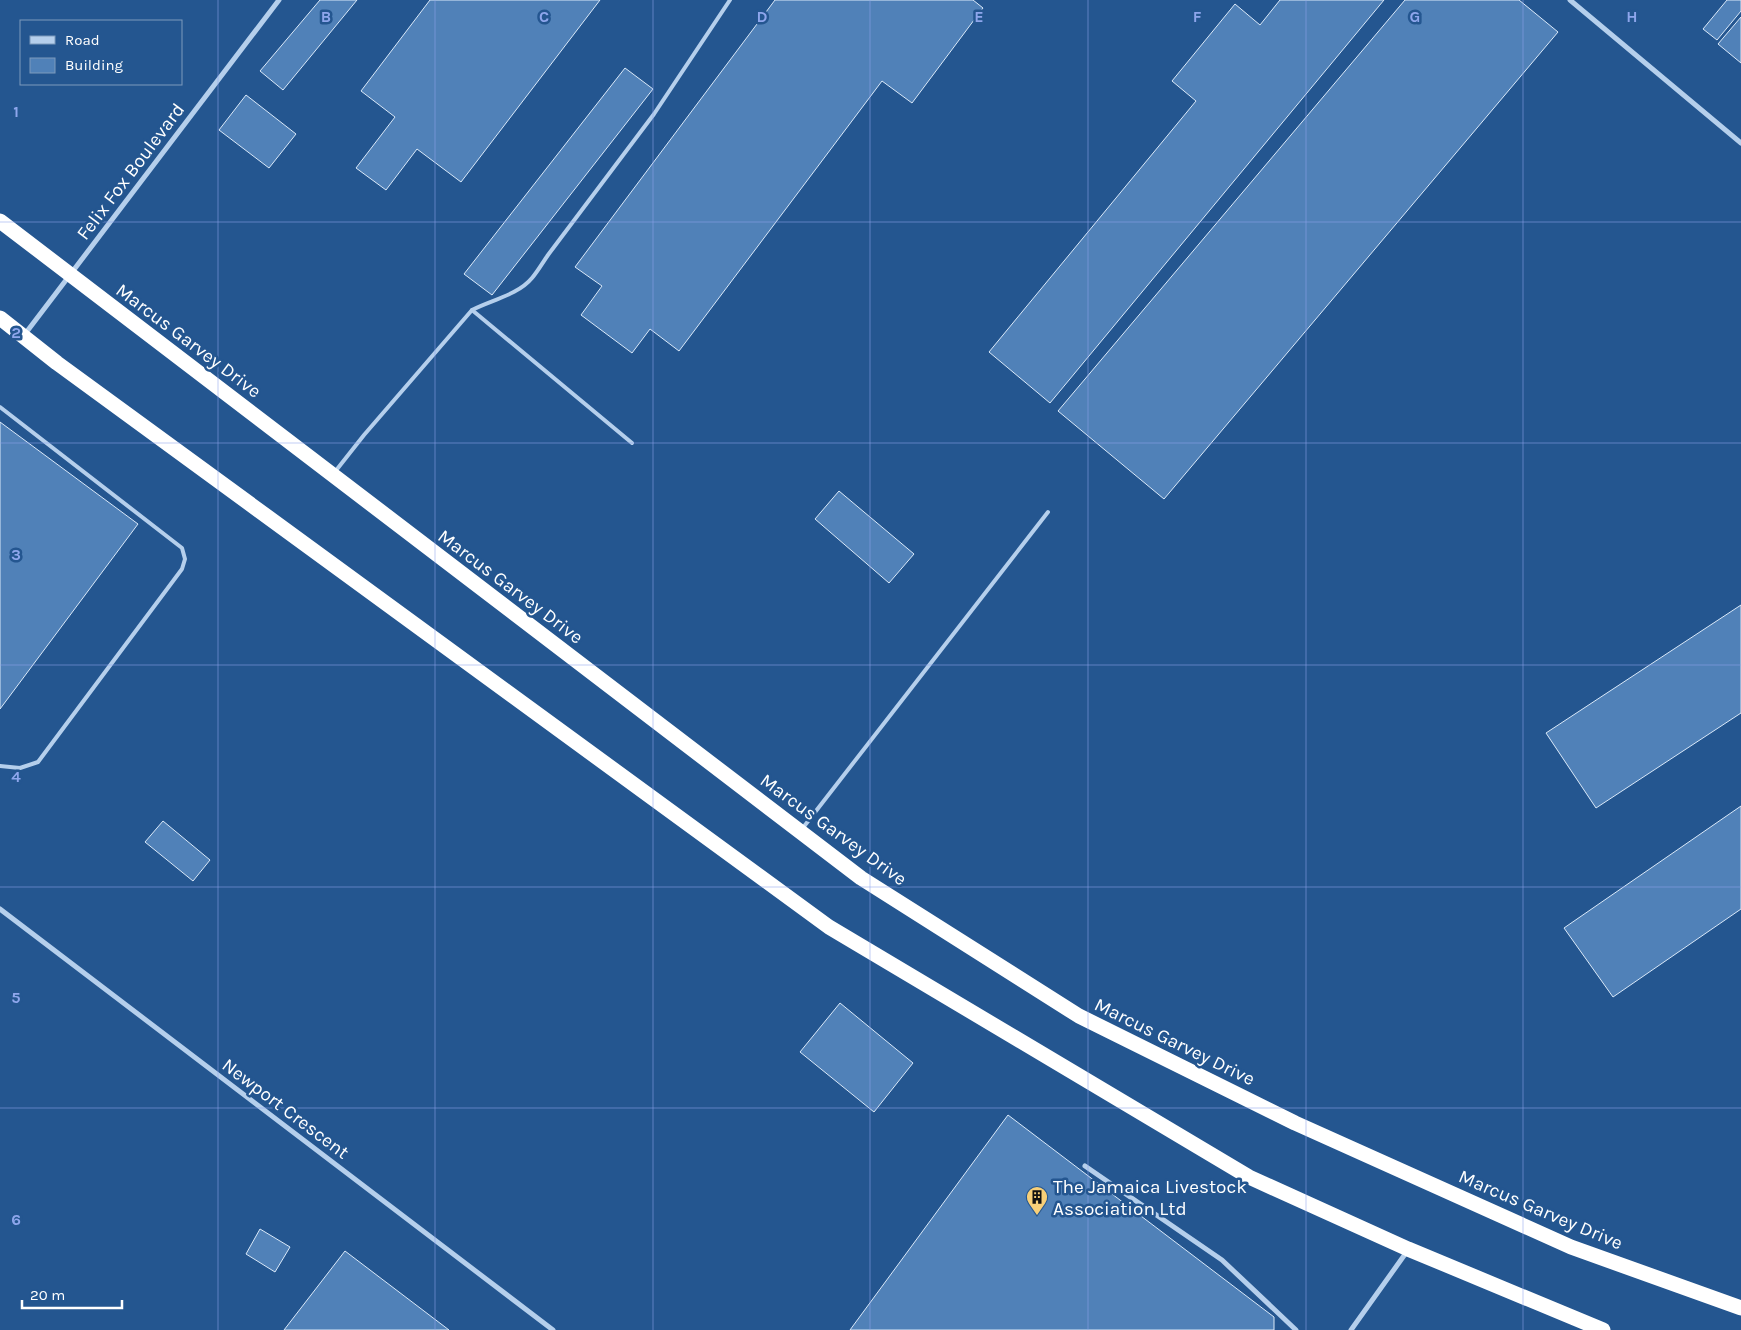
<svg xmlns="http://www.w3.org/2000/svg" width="1741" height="1330" viewBox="0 0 1741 1330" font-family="Karla,sans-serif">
	<rect width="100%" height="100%" fill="#245690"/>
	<g fill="#5081b8" stroke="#dae9f9">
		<path d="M320 0H357L283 90 260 71Z"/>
		<path d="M430 0H600L461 182 417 149 386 190 356 168 395 117 361 91Z"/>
		<path d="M775 0H973L983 8 912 103 882 81 679 351 650 329 632 353 581 315 602 286 575 267Z"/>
		<path d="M1280 0H1384L1050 403 989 352 1196 101 1172 81 1235 4 1260 25Z"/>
		<path d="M1405 0H1519L1558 32 1164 499 1058 411Z"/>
		<path d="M1727 0H1741V11L1717 40 1703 29Z"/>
		<path d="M1741 17V63L1718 44Z"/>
		<path d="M625 68 653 89 492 295 464 274Z"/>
		<path d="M246 95 296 134 269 168 219 130Z"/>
		<path d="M0 422 138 524 0 709Z"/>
		<path d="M839 491 914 554 889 583 815 519Z"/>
		<path d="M1741 605V713L1596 808 1546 733Z"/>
		<path d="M1741 806V909L1613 997 1564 928Z"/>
		<path d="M163 821 210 860 193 881 145 842Z"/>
		<path d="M840 1003 913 1063 874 1112 800 1052Z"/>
		<path d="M1008 1115 1274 1317V1330H850Z"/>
		<path d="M260 1229 290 1247 275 1272 246 1254Z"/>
		<path d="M345 1251 449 1330H284Z"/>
	</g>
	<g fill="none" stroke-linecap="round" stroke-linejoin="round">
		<g stroke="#b5cfec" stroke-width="4">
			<path d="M472 310 632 443"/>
			<path d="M0 407 182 548 185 559 182 569 38 762 20 768 0 766"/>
			<path d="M334 473 364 435 472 310C491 300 518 295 532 278 538 271 543 262 548 255L654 114 730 0"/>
			<path d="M802 829 1048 512"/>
		</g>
		<g stroke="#b5cfec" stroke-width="5">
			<path d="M1570 0 1741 143"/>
			<path d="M25 334 279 0"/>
			<path d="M0 909 553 1330"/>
			<path d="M1085 1166 1222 1260 1296 1330"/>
			<path d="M1351 1330 1408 1250"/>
		</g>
		<g stroke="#fff" stroke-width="15">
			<path d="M0 221 861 878 1079 1016 1295 1123 1571 1247 1741 1308"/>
			<path d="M0 318 57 363 829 927 1249 1177 1408 1249 1603 1330"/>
		</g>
	</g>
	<path fill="none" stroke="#8ea6ec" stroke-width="1" stroke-opacity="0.55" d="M218 0V1330M435 0V1330M653 0V1330M870 0V1330M1088 0V1330M1306 0V1330M1523 0V1330M0 222H1741M0 443H1741M0 665H1741M0 887H1741M0 1108H1741"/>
	<defs>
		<g id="building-pin" transform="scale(1.125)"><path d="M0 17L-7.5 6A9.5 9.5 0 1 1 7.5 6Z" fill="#f7cf78" stroke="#245690"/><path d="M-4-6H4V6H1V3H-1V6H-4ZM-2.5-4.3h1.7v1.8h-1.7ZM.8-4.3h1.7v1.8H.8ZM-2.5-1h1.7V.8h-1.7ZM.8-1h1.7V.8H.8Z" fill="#111"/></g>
	</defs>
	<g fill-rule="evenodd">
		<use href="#building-pin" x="1037" y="1197"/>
	</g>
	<g text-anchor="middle" stroke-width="5" stroke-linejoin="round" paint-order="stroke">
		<g font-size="19" fill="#fff" stroke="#245690">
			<text transform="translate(130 171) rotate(-53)" y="7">Felix Fox Boulevard</text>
			<text transform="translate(189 340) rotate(37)" y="7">Marcus Garvey Drive</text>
			<text transform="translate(511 586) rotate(37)" y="7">Marcus Garvey Drive</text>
			<text transform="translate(834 829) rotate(36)" y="7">Marcus Garvey Drive</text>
			<text transform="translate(1175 1041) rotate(26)" y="7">Marcus Garvey Drive</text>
			<text transform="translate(286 1108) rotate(37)" y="7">Newport Crescent</text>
			<text transform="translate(1541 1209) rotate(23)" y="7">Marcus Garvey Drive</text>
		</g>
		<g font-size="19" fill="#fff" stroke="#245690" text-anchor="start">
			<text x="1053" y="1193">The Jamaica Livestock<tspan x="1053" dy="22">Association Ltd</tspan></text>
		</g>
	</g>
	<g font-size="16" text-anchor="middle" font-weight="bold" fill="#8ea6ec" stroke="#245690" stroke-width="5" stroke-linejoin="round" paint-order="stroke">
		<text x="326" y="22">B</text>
		<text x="544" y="22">C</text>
		<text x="762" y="22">D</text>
		<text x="979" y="22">E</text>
		<text x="1197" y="22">F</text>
		<text x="1415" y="22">G</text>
		<text x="1632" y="22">H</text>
		<text x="16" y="117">1</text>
		<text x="16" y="338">2</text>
		<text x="16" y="560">3</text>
		<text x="16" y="782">4</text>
		<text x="16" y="1003">5</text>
		<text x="16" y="1225">6</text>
	</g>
	<rect x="20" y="20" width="162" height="65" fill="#245690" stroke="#7c9abc"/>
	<rect x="30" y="36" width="25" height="8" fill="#b5cfec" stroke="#7c9abc"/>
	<text x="65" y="45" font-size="15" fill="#ffffff">Road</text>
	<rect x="30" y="58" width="25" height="15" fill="#5081b8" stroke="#7c9abc"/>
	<text x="65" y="70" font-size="15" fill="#ffffff">Building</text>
	<path d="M22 1300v8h100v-8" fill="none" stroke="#ffffff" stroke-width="2.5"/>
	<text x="30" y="1300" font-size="15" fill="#ffffff" stroke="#245690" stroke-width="4" paint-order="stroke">20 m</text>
</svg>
